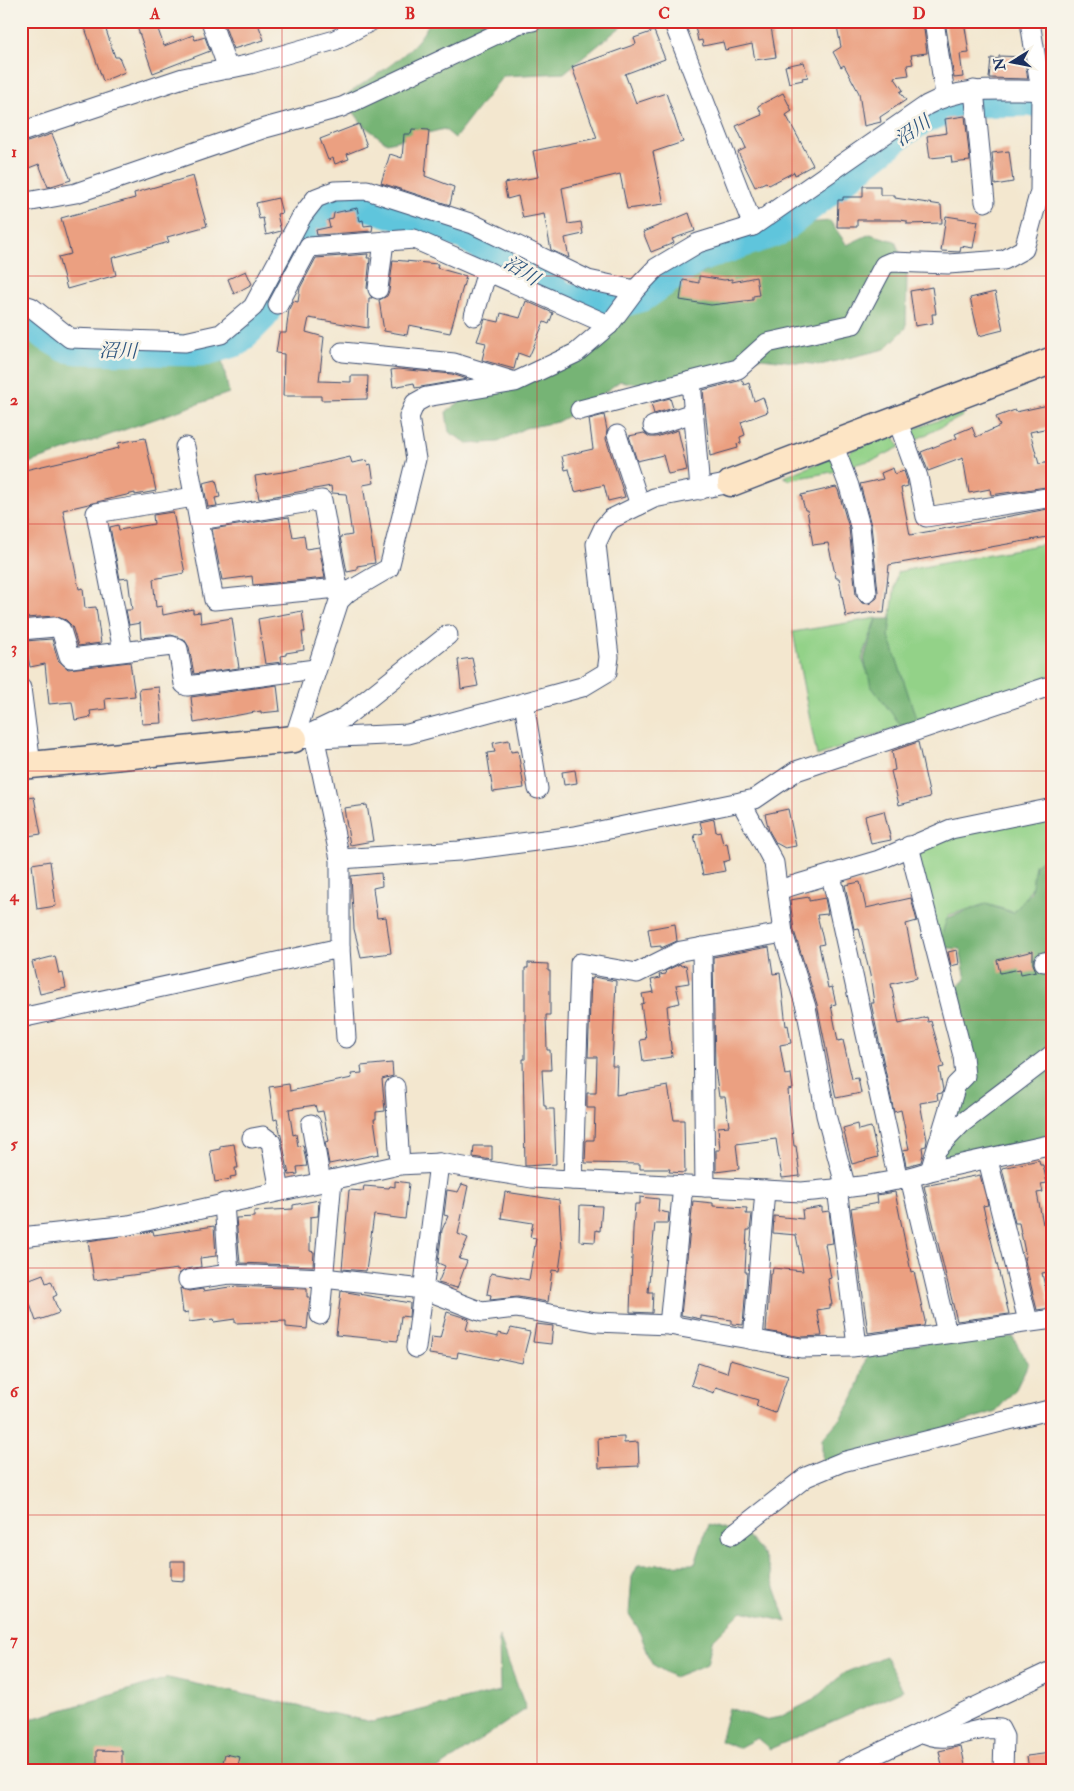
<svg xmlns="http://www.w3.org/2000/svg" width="1074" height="1791" viewBox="0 0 1074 1791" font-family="'IM FELL Double Pica','Noto Serif JP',serif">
	<rect width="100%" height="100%" fill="#f7f3e8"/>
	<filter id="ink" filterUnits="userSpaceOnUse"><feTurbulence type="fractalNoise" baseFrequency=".02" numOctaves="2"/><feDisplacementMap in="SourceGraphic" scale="10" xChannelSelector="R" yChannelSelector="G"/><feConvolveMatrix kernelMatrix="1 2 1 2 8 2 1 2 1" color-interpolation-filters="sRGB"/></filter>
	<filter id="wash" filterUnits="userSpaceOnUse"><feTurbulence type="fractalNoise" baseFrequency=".0096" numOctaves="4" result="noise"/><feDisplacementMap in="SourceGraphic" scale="20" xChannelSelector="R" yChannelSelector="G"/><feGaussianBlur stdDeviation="1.12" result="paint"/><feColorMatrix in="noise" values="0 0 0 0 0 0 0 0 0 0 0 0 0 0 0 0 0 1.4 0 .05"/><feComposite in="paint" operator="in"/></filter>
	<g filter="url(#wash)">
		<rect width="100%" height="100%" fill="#f3e7cf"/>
		<g fill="#93d288" stroke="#578073">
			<path d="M962 412 963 416 915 440 910 436 911 430Z"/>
			<path d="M893 435 900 447 876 459 849 466 847 455 852 450Z"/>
			<path d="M831 458 837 471 789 480 784 477Z"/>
			<path d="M1053 542V684L918 724 888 636 897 572Z"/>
			<path d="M877 618 862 659 876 692 903 725 817 756 793 632Z"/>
			<path d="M1053 808V853L1016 913 986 904 949 915 938 947 910 849Z"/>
		</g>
		<g fill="#76b474" stroke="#487269">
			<path d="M430 21H628L564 73 503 76 455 138 444 129 387 143 363 125 343 97C373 76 415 55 430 21Z"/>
			<path d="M830 221 847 245 870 234 895 241 907 270 906 328 885 349 820 365 753 357 673 390 620 381 585 407 557 422 525 428 498 442 469 444 449 432 446 412 469 395 592 339 635 309 654 288 691 280 729 258 767 250 807 223Z"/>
			<path d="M25 333 78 349 150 364 219 346 229 393 21 466V334Z"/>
			<path d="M877 619H891L889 636 918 724 909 727 899 723 871 686 864 659Z"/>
			<path d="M1053 851V1132L1035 1139 931 1166 965 1076 947 993 966 980 960 949 938 947 947 918 986 904 1013 913 1031 892 1035 865Z"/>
			<path d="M958 1337H1013L1028 1364 1016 1389 996 1411 923 1435 822 1464V1439C851 1408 858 1395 867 1353Z"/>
			<path d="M708 1524 747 1536 764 1555 787 1622 742 1611 712 1641 707 1664 674 1677 652 1664 638 1628 629 1614 632 1577 638 1565 695 1564Z"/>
			<path d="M499 1636 526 1709 436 1770H21V1720L39 1717 168 1678 372 1722 500 1691Z"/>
			<path d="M885 1656 903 1690 770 1749 757 1738 738 1748 720 1741 729 1708 765 1720 780 1717 813 1700 844 1673Z"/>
		</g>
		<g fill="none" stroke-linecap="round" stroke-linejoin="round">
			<path stroke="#5fc5dc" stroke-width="31" d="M21 320 66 347 78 349 203 351 237 341 263 315 310 224 323 210 349 200 465 235 564 297 606 307 643 296 697 258 779 230 904 131 923 119 964 102 1053 101"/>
		</g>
		<g id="blocks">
			<g fill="#eba081">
				<path d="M97 21H103L115 57H119L125 72 103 81 84 25Z"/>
				<path d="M135 21H155L164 46 193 35 195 40 205 37 210 51 153 73Z"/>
				<path d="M223 21H257L264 40 233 49Z"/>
				<path d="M694 21H770L776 57 755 60 752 44 725 50 723 42 703 46 702 40 698 41Z"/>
				<path d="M836 21H923L927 53 911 55 913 64 907 65 909 75 894 77 903 90 900 92 906 100 880 117 881 122 864 126 859 93 844 65 841 67 833 52 841 47Z"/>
				<path d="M945 21H964L969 53 960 54 963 77 954 78Z"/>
				<path d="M654 31 665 59 625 74 636 103 666 93 683 142 653 152 664 204 627 209 620 174 562 188 568 224 581 222 583 234 565 238 569 258 551 250 544 214 523 218 518 196 507 199 504 183 538 177 533 151 597 138 572 67 636 44 634 38Z"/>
				<path d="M999 56 1024 57 1028 79 989 78 991 58 999 59Z"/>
				<path d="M804 62 808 77 802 78 803 80 789 83 785 66Z"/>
				<path d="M783 93 792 111 786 115 813 165 795 175 794 172 769 185 766 182 755 187 738 152 746 148 736 126 762 115 758 106Z"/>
				<path d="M965 116 970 161 952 163 951 156 930 158 927 136 947 133 945 119Z"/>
				<path d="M359 124 367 146 347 154 349 159 335 164 333 158 328 160 320 139Z"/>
				<path d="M412 129 429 130 425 176 454 187 450 205 381 183 390 154 402 158 404 134H411Z"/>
				<path d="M52 134 71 180 48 187 39 164 21 171V144Z"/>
				<path d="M1009 151 1013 182 995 185 992 153Z"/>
				<path d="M193 176 207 226 167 237 169 242 112 258 116 275 67 289 58 257 71 254 61 218 135 198 134 193Z"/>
				<path d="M863 186H880V195H895V198L941 205 942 223 907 224V221L900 220H857V227H837L838 200H843V197H863Z"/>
				<path d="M278 198 282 213 277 214 281 231 266 235 263 218 259 219 256 203Z"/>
				<path d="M357 208 360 221 363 220 364 226 373 225 372 231 317 235 316 230 330 227 328 220 333 219 334 213Z"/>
				<path d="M689 213 695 231 672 239 674 243 651 252 643 232Z"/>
				<path d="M946 216 978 221 973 248 961 246 960 252 941 251Z"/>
				<path d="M368 254 367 258H370L367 288 372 298H369L368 328 309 318 306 332 324 337 319 381 351 382V376H368L367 399 321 400V396H283L284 354 276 353 279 333H286L289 309 293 301 298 302 300 288 316 258Z"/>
				<path d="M393 260 438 264 437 268 466 276 450 333 409 325 407 335 384 331 379 300 387 296 389 291Z"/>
				<path d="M246 271 252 284 234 294 228 279Z"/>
				<path d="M699 276 724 280 732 279V282L756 277 759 295 753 296V300L711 305 680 300 683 280 699 283Z"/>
				<path d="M932 287 936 314H932L933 323 915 326 910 291Z"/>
				<path d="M995 292 1003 330 979 336 970 298Z"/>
				<path d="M526 301 553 313 549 324 544 322 529 357 518 353 514 369 482 360 486 343 477 341 485 319 499 322 501 313 520 318Z"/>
				<path d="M398 369 452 374 467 379 415 388 414 383 393 387 391 370Z"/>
				<path d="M742 380 744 385 749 383 754 401 763 397 768 412 741 422 745 435 740 437 741 443 737 444 738 448 710 456 703 390Z"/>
				<path d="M670 398 673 408 654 414 651 403Z"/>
				<path d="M1053 404V427L1030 432 1039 464 1051 462 1053 486 991 495 990 489 969 493 963 458 928 471 921 452 957 438 955 434 972 427 976 437 1000 426 996 417 1015 410 1016 412Z"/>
				<path d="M604 415 607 430 606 439 625 497 608 501 604 485 575 492 569 469 565 470 562 456 593 449 589 419Z"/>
				<path d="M678 430 687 470 668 474 663 455 637 461 629 436 644 433 650 437H656Z"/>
				<path d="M145 438 156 491 135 495V493L63 510 79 589 83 588 85 608 96 607 101 643 78 646 72 626 66 620 54 616 25 618 21 598V525L30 523 25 505 28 504 21 481V471L119 448 118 443Z"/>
				<path d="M350 457 352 463 367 460 368 465 371 464 374 483 363 485 375 563 357 566V570L347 572 340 537 352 535 346 494 332 493 331 486 259 499 255 476 289 471Z"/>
				<path d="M893 468 895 474 904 471 907 480 908 486 901 488 910 535 1053 508V536L889 565 884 613 872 612 846 617 839 578H836L828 543 813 545 807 510H805L801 495 836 487 838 490 849 528 856 595 862 603 869 604 877 598 878 592 871 525 860 484 883 479 881 473Z"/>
				<path d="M216 480 220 497 215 498 217 506 208 507 203 483Z"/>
				<path d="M173 512 185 573 153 579 156 607 162 606 163 615 193 609V613L200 612 201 623 232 618 239 668 194 674 189 647 184 639 171 635 141 638 140 623 129 625 126 610H132L128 578 120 579 110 527 118 525 119 530 154 524 153 515Z"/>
				<path d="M289 517 293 537 304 535 306 549 319 547 325 578 253 585 252 576 222 580 212 529Z"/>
				<path d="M302 611 305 632H302L304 650 286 653V655L281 656 282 662 265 664 258 619Z"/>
				<path d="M52 639 58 660 68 669 130 662 135 696 105 699 106 709 90 711 91 717 75 720 72 702 49 704 45 664 30 667 25 641Z"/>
				<path d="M472 658 478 686 461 689 458 660Z"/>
				<path d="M277 685 280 711 261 713V711L194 723 191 697Z"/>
				<path d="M159 687 162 723 142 724 139 689Z"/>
				<path d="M509 740 511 752 518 751 524 788 493 792 487 753 495 752 493 743Z"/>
				<path d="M918 742 930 797 899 805 891 771 895 770 892 751Z"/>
				<path d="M575 770 577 783 564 785 562 772Z"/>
				<path d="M34 797 41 834 21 837V799Z"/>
				<path d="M367 805 373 841 350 845 344 808Z"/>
				<path d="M788 809 796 846 785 848 776 843 769 831 765 814Z"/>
				<path d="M884 811 891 840 871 844 865 816Z"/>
				<path d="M714 819 716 832 720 831 723 844 727 843 730 860 723 862 725 871 703 875 694 835 703 833 700 822Z"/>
				<path d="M50 861 56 906 37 909 32 864Z"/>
				<path d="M381 873 382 886 373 888 377 918 386 917 391 953 361 957 354 929 351 876Z"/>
				<path d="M860 882 866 908 911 898 917 921 906 924 917 978 891 984 899 1024 927 1017 928 1022 931 1021 944 1067 939 1068 943 1090 942 1093 937 1094 938 1100 920 1103 927 1140 926 1146 922 1147 923 1154 921 1162 906 1166 903 1150 909 1149 901 1110 894 1112 871 1003H874L870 975 859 928 854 929 845 885Z"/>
				<path d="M809 897V901L825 898 828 914 817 915 824 944 819 945 828 988 832 987 836 1004 831 1005 838 1041 843 1040 852 1079 858 1078 861 1093 836 1098 817 1004 794 931 790 900Z"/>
				<path d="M675 924 677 941 661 948V946L651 947 648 929Z"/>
				<path d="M769 947 773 974 780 973 786 1026 788 1025 791 1043 780 1045 785 1075 791 1074 793 1089 788 1090 790 1114 794 1146H796L800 1176 782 1178 776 1139 736 1144 739 1169 716 1172V1150H720L718 1127 729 1126 725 1097H719L715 1069 713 957Z"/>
				<path d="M957 950 959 964 951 966 948 952Z"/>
				<path d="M1033 951V964L1036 971 1021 974 1020 969 1000 973 997 960Z"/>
				<path d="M55 956 59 974 63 973 66 988 40 994 32 962Z"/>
				<path d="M528 963 548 964V971H550V1015H546L547 1050H550L551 1070H542L544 1106H546V1109H554L556 1164 525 1166 523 1059H525V968H528Z"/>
				<path d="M680 964 681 966 686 965 689 983 676 985 680 1003 667 1006 672 1057 643 1061 640 1040 646 1039 641 1004 644 1003 642 994 654 992 651 980 660 978 659 975 666 974 665 971Z"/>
				<path d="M593 977 616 981 612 1066H617L616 1095 668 1086 674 1120H684L685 1173 669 1172 670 1169H640V1164L585 1163 586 1140H594L595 1108H587V1093H596L597 1057H588L591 979H593Z"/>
				<path d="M392 1063 393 1076 382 1079 385 1111 376 1112V1119H374L379 1154 329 1164 325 1142 329 1141 323 1111 317 1112 315 1105 289 1109 293 1135 296 1134 298 1146 303 1145 307 1166 297 1167 298 1174 289 1175 282 1140 277 1119 274 1120 269 1087 289 1084 290 1091 352 1078 351 1074 362 1073 361 1066Z"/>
				<path d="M857 1124 858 1130 871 1127 878 1157 852 1164 843 1128Z"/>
				<path d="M234 1144 238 1168H235L236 1176 230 1177 231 1179 215 1182 210 1151 220 1149V1146Z"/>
				<path d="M474 1146H492V1160L473 1157Z"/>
				<path d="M1039 1160 1040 1165H1043L1047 1183 1041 1184 1043 1192 1037 1193 1043 1224 1048 1223 1052 1242H1049L1053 1271 1042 1273 1050 1308 1037 1310 1024 1257H1026L1019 1223H1015L1002 1168Z"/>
				<path d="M980 1175 988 1205 983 1206 1009 1314 957 1321 924 1186Z"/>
				<path d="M395 1181 409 1183 405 1219 374 1215 366 1271 342 1269 349 1190 363 1191 364 1186 389 1188 390 1186 395 1187Z"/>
				<path d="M462 1184 468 1186 458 1234 468 1238 459 1259 467 1261 457 1288 438 1283 445 1266 438 1263 442 1230 448 1216 444 1215 447 1190 458 1192Z"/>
				<path d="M505 1192 559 1200 562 1249 559 1271 552 1270 548 1302 518 1297 490 1300 491 1295 487 1294 491 1273 529 1280 535 1245 536 1238 530 1237 533 1223 501 1218Z"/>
				<path d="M895 1192 911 1272 914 1271 925 1321 924 1326 868 1333 851 1208 878 1203 877 1195Z"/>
				<path d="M640 1197 659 1199 658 1211 669 1213 668 1223H655L648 1292H653L652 1313 630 1312 633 1229 635 1204H640Z"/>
				<path d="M319 1200 318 1216 310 1217V1251L314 1252 313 1266 240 1263 236 1218 254 1217V1211L293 1209V1205Z"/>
				<path d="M693 1201 713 1203V1206L747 1208 746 1214H752L750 1230H747L745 1272H747L743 1325 732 1324V1320L701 1316V1319L681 1315Z"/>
				<path d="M580 1205 602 1206 600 1231 596 1230 595 1242 579 1241Z"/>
				<path d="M822 1207V1212L829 1211 833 1243 825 1244 831 1278 828 1279 832 1305H830V1308L817 1310 822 1336 802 1337 766 1331 770 1274H772L773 1268 803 1271 796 1235 773 1233 774 1216 803 1219 802 1210Z"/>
				<path d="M214 1226 216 1256 200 1258 201 1267 186 1269 179 1274 178 1269 94 1280 88 1241 153 1231 154 1235Z"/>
				<path d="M43 1274 46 1283 51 1281 57 1295 53 1297 59 1313 36 1321 22 1282Z"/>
				<path d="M236 1286 307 1289V1297H310L307 1329 286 1327V1321L235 1323V1319L214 1322 213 1319 189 1322 188 1312 183 1313 180 1288 189 1291 203 1289V1291Z"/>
				<path d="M341 1291 410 1303 409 1317 401 1316 398 1341 336 1335Z"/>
				<path d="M447 1312 469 1319 466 1330 498 1337V1333L508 1335 511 1328 530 1332 522 1363 498 1358 497 1360 458 1352 457 1358 429 1354 431 1337 440 1338Z"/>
				<path d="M536 1324 553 1326 551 1344 533 1342Z"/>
				<path d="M730 1360 788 1376 775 1413 756 1406 758 1400 716 1387 714 1393 691 1385 698 1363 727 1373Z"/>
				<path d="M624 1437V1443L638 1442 639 1466 599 1468 598 1438Z"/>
				<path d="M171 1561H185V1581L171 1580Z"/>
				<path d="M961 1746 966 1770H943L939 1751Z"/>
				<path d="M97 1750 122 1751V1770H97Z"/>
				<path d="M1051 1753 1053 1770H1029L1027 1756Z"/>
				<path d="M225 1754 240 1757 237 1770H221Z"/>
			</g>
		</g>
	</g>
	<g filter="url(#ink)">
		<use href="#blocks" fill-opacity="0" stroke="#3b4b6f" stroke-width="1"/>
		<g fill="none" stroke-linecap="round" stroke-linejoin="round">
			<g stroke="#3b4b6f" stroke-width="21">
				<g id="street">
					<path d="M211 21 228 69"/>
					<path d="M673 21 753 226"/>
					<path d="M934 21 945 95"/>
					<path d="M974 90 985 202"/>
					<path d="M21 132 183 78 251 64 335 40 371 21"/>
					<path d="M21 203 76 193 265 128 342 107 518 24 533 21"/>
					<path d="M378 289 384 241"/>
					<path d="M21 304 31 307 70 338 185 342 221 334 253 307 302 216 316 198 334 191 367 190 473 224 588 280 635 290"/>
					<path d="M278 305 309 247 414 239 609 325"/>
					<path d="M474 316 487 271"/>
					<path d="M342 352 454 363 512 381"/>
					<path d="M691 381 700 490"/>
					<path d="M580 410 738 369 767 343 853 324 884 265 891 262 948 264 1004 260 1024 249 1040 191 1041 91 1031 28"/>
					<path d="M897 419 918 477 926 517 1053 497"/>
					<path d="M653 426 693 413"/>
					<path d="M617 435 640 505"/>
					<path d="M833 444 849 486 860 526 867 593"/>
					<path d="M185 447 214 600 338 588 348 592"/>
					<path d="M731 483 654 498 611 519 604 527 596 544 609 657 607 672 582 687 408 734 294 739 339 601 348 592 389 568 416 459 409 417 415 403 426 397 515 382 576 353 609 325 635 290 656 268 698 243 753 226 927 105C967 83 1009 92 1053 90"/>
					<path d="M199 520 322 500 338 588"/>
					<path d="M21 630 55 627 61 630 69 656 71 658 172 646 178 649 184 684 187 686 315 669"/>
					<path d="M123 651 96 513 194 497"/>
					<path d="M21 688 31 765"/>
					<path d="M524 703 538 789"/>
					<path d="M303 737 345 717 448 635"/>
					<path d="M315 740 340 859V948L346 1038"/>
					<path d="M741 802 774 863 783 933 806 1007 826 1115 846 1188"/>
					<path d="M909 846 963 1056 965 1076 956 1085 930 1171"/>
					<path d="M340 859 459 851 575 836 755 799 796 771 1053 685"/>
					<path d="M831 875 898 1180"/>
					<path d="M778 890 879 860 951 829 1053 808"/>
					<path d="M702 947 705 1187"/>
					<path d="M1044 962 1053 961"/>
					<path d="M21 1018 340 948"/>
					<path d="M395 1087 400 1165"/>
					<path d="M311 1124 321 1182"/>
					<path d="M252 1138 263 1136 271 1142 280 1191"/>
					<path d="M938 1148 961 1124 1053 1054"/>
					<path d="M988 1160 1028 1321"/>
					<path d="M910 1178 947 1333"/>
					<path d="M573 1180 580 963 637 973 681 951 783 933"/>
					<path d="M837 1188 857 1346"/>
					<path d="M224 1203 229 1274"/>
					<path d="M21 1237 129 1225 399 1165 439 1163 532 1178 802 1192C845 1188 889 1185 930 1171L1053 1144"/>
					<path d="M188 1280 229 1274 323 1278 423 1289 482 1312 516 1308 596 1322 669 1325 801 1348 852 1347 1053 1319"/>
					<path d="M320 1315 332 1180"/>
					<path d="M669 1325 683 1186"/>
					<path d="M753 1340 765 1190"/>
					<path d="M416 1348 439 1163"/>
					<path d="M732 1535 806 1477 842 1462 1053 1409"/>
					<path d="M922 1732C949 1747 971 1725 1000 1729L1004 1737 1003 1770"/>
					<path d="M843 1770 1053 1670"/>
				</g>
			</g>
			<g stroke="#3b4b6f" stroke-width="29">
				<g id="secondary">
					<path d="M731 483 1053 360"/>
					<path d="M21 766 294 739"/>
				</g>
			</g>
			<use href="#street" stroke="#fff" stroke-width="19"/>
			<use href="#secondary" stroke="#fde5c5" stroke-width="26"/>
		</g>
	</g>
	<path fill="none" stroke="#d62828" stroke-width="1" stroke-opacity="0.55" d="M282 21V1770M537 21V1770M792 21V1770M21 276H1053M21 524H1053M21 771H1053M21 1020H1053M21 1268H1053M21 1515H1053"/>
	<g text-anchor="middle" stroke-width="5" stroke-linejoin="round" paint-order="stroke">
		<g font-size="19" font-style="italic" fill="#2c547e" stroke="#f7f3e8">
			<text transform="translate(912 130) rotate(-34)" y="7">沼川</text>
			<text transform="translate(522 270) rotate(32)" y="7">沼川</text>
			<text transform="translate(118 350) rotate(1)" y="7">沼川</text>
		</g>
	</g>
	<rect width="1074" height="1791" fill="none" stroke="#f7f3e8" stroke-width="55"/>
	<g transform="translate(1012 62) rotate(260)" stroke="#f7f3e8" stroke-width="4" paint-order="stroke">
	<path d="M0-4L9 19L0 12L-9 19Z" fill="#1b2f5e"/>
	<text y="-8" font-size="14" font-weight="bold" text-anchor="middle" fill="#1b2f5e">N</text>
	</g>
	<rect x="28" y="28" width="1018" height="1736" fill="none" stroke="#d62828" stroke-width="2"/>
	<g font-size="16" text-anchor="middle" font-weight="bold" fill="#d62828">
		<text x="155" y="19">A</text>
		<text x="410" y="19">B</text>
		<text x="664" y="19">C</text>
		<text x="919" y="19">D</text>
		<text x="14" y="157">1</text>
		<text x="14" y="405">2</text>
		<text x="14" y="653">3</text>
		<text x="14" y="901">4</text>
		<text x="14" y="1149">5</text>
		<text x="14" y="1397">6</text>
		<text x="14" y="1645">7</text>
	</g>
</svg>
